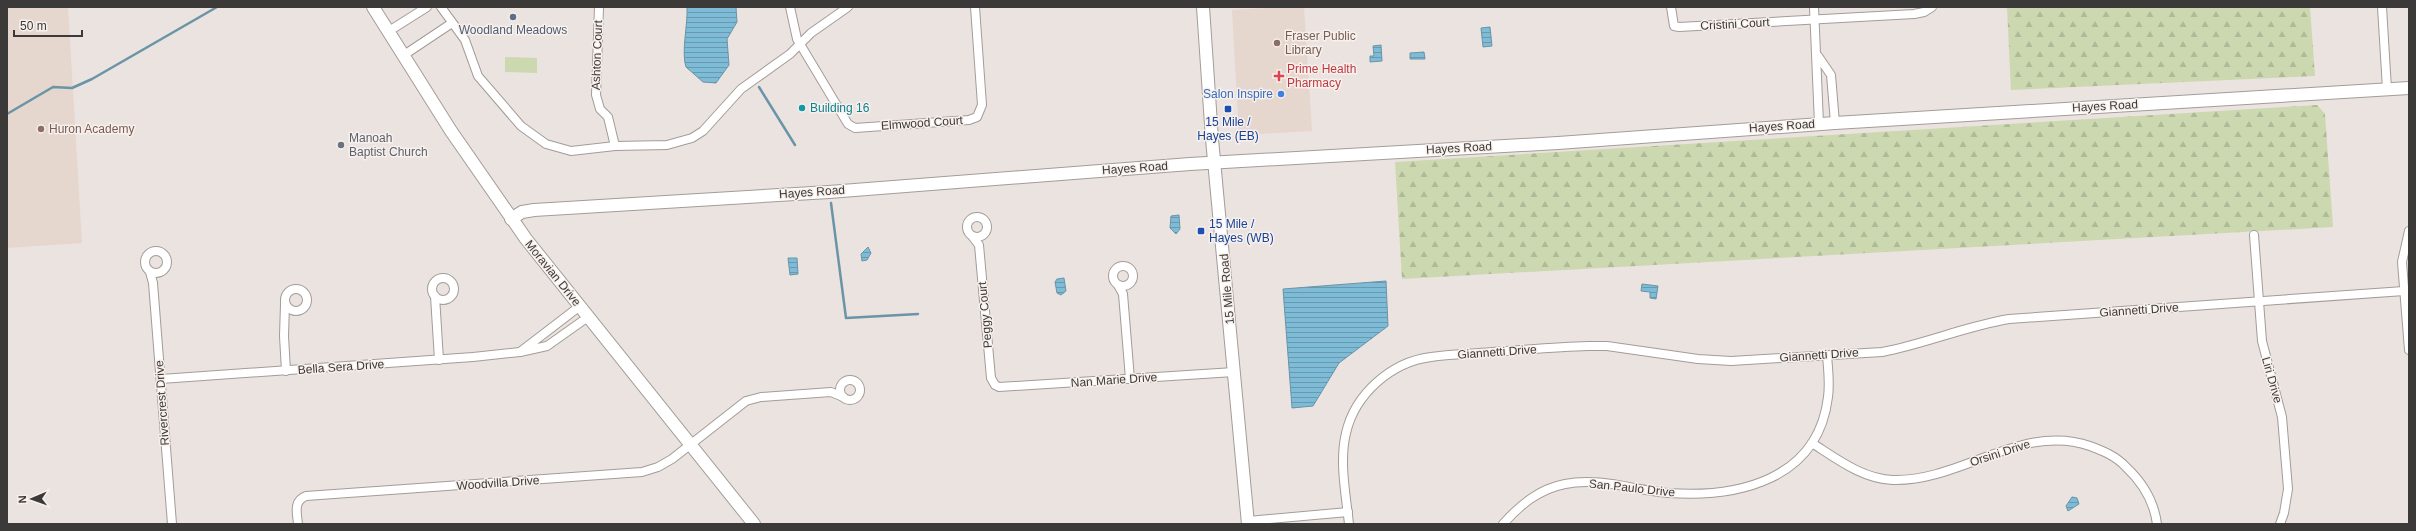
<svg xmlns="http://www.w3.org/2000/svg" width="2416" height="531" viewBox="0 0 2416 531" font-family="Arial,sans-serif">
	<defs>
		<pattern id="forest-firs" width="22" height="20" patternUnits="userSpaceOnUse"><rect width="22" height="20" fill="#ccd8b0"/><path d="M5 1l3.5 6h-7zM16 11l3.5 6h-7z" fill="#b0ba98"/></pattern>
		<pattern id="water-rules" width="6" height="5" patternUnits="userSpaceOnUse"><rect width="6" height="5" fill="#7dbbd7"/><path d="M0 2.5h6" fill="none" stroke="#6899af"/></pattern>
	</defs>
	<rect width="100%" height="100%" fill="#ebe3df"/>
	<g fill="#e5d6ce">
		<path d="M7 7H68L82 243 7 248Z"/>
		<path d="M1283 7H1304L1312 131 1239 135 1232 10Z"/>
	</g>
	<path fill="#ccd8b0" d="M505 57 537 58V73L505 72Z"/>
	<g fill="url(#forest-firs)">
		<path d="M2007 7H2310L2315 76 2011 90Z"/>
		<path d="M2317 105 2325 114 2333 227 1402 279 1395 162Z"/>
	</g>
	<g fill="url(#water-rules)" stroke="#6a94a7">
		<path d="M687 7H736L737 22 727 39 729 65 716 83 703 82 686 67C681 52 688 25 687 7Z"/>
		<path d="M1490 27 1492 46 1483 47 1481 28Z"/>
		<path d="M1381 45 1382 61 1370 62V56H1374L1373 46Z"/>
		<path d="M1424 52 1425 59H1410V53Z"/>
		<path d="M1179 215 1180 229 1176 234 1170 228 1171 216Z"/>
		<path d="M868 247 871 253 867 260 862 261 861 254Z"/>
		<path d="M788 258H797L798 274 790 275Z"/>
		<path d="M1064 278 1066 291 1061 295 1057 293 1055 282 1057 279Z"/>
		<path d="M1386 281 1388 326 1339 363 1313 406 1292 408 1283 289Z"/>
		<path d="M1642 284 1658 286 1656 299 1650 298V292L1641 291Z"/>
		<path d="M2072 497 2077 498 2079 504 2068 511 2066 506Z"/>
	</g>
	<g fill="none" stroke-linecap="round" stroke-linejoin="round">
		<g stroke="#6a94a7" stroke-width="2.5">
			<path d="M759 87 795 145"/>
			<path d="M7 114 53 87 72 88 92 79 217 7"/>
			<path d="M831 203 846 318 918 314"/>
		</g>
		<g stroke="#a39c98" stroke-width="10">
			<g id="street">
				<path d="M441 7 465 40 478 76 521 126 546 144 571 151 615 146 667 145 692 138 703 131 741 89 790 54 811 33 848 7"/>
				<path d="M599 7 596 95 600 109 608 117 615 146"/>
				<path d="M790 7 797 39 848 124 855 128 969 120 977 117 982 105 975 7"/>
				<path d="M1671 7 1674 26 1679 27 1914 14 1924 12 1932 7"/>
				<path d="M1814 7 1819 124"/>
				<path d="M2382 7 2387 89"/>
				<path d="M389 31 427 7"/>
				<path d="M404 55 452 23"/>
				<path d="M1818 56 1831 75 1835 123"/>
				<circle cx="977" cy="227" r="10"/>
				<path d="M2409 231 2402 262 2409 350"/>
				<path d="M2254 235 2262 341 2282 417 2288 489 2284 513 2280 524"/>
				<path d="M972 236 979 245 991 378 995 385 999 387 1234 372"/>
				<circle cx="156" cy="262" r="11"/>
				<circle cx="1123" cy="276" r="10"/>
				<path d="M150 272 153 283 172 524"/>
				<circle cx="443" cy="289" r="11"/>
				<path d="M1118 285 1123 294 1130 379"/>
				<circle cx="296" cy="300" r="11"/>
				<path d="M435 296 439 360"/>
				<path d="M285 304 284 336 286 371"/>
				<path d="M580 306 520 352 547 346 588 317"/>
				<path d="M161 379 473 357 520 352"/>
				<circle cx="850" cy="390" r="10"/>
				<path d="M1812 443C1837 459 1863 479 1893 480 1961 482 2022 422 2090 446 2103 451 2116 456 2126 467 2142 482 2154 501 2157 524"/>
				<path d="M1248 521 1348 512"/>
				<path d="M298 524C297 513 293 501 306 496L642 472 658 467 672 459 746 401 761 397 831 392 843 397"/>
				<path d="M1349 524C1346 495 1339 462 1346 433 1355 394 1391 362 1431 357 1451 354 1472 354 1492 352 1524 350 1556 347 1588 346H1607L1698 359 1731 361 1882 352C1925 344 1966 326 2009 319L2404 291"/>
				<path d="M1503 524C1520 505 1539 489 1565 484 1599 477 1634 490 1668 493 1738 498 1818 480 1828 397 1830 383 1828 369 1827 355"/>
			</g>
		</g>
		<g stroke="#a39c98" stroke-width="14">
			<g id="secondary">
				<path d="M373 7 451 131 526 239 754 524"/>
				<path d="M1203 7 1212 139 1248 524"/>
				<path d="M511 219 522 212 534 210 829 192 1190 164 1558 143 1835 123 2409 88"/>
			</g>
		</g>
		<use href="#street" stroke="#fff" stroke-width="8"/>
		<use href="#secondary" stroke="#fff" stroke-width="12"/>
	</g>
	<circle fill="#5c6f8a" stroke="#f8f0ec" stroke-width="1.5" cx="513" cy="17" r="4"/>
	<g fill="#8d6e63" stroke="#f8f0ec" stroke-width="1.5">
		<circle cx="1277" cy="43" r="4"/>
		<circle cx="41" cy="129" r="4"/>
	</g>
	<path fill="#e0444e" stroke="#f8f0ec" stroke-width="1.5" d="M1277 70h4v4h4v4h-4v4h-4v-4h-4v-4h4z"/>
	<circle fill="#3f7fe0" stroke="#f8f0ec" stroke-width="1.5" cx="1281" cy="94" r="4"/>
	<circle fill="#0f9aa8" stroke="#f8f0ec" stroke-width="1.5" cx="802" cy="108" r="4"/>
	<g fill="#1a4fb4" stroke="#f8f0ec" stroke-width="1.5">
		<rect x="1224" y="105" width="8" height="8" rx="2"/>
		<rect x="1197" y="227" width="8" height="8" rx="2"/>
	</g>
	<circle fill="#6b7280" stroke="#f8f0ec" stroke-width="1.5" cx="341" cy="145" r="4"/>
	<g text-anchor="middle" stroke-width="3" stroke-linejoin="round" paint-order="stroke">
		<g font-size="12" fill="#3c3a38" stroke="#f8f0ec">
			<text transform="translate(1735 24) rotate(-3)" y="4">Cristini Court</text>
			<text transform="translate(597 55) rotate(-88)" y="4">Ashton Court</text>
			<text transform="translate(2105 106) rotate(-3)" y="4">Hayes Road</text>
			<text transform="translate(922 123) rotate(-4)" y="4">Elmwood Court</text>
			<text transform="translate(1782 126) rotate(-4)" y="4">Hayes Road</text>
			<text transform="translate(1459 148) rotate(-3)" y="4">Hayes Road</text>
			<text transform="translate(1135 168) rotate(-4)" y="4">Hayes Road</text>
			<text transform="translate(812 192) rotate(-4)" y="4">Hayes Road</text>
			<text transform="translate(553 273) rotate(51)" y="4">Moravian Drive</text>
			<text transform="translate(1227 289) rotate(-95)" y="4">15 Mile Road</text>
			<text transform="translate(2139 310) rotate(-4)" y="4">Giannetti Drive</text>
			<text transform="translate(985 315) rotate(-95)" y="4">Peggy Court</text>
			<text transform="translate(1497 352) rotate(-4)" y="4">Giannetti Drive</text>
			<text transform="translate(1819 355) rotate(-4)" y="4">Giannetti Drive</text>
			<text transform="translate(341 367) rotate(-4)" y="4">Bella Sera Drive</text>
			<text transform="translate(1114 380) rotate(-4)" y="4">Nan Marie Drive</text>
			<text transform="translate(2272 380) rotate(74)" y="4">Liri Drive</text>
			<text transform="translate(162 403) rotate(-94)" y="4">Rivercrest Drive</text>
			<text transform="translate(2000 453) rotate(-18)" y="4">Orsini Drive</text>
			<text transform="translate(498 483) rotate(-4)" y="4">Woodvilla Drive</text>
			<text transform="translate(1632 488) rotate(6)" y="4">San Paulo Drive</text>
		</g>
		<g font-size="12" fill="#4e5e75" stroke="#f8f0ec">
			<text x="513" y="34">Woodland Meadows</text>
		</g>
		<g font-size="12" fill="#785e54" stroke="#f8f0ec" text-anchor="start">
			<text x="1285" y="40">Fraser Public<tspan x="1285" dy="14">Library</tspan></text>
			<text x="49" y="133">Huron Academy</text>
		</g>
		<g font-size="12" fill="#be3a42" stroke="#f8f0ec" text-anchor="start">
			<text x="1287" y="73">Prime Health<tspan x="1287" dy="14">Pharmacy</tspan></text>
		</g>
		<g font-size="12" fill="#366cbe" stroke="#f8f0ec" text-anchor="end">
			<text x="1273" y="98">Salon Inspire</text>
		</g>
		<g font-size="12" fill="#0d838f" stroke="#f8f0ec" text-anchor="start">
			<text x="810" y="112">Building 16</text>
		</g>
		<g font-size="12" fill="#164399" stroke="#f8f0ec">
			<text x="1228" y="126">15 Mile /<tspan x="1228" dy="14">Hayes (EB)</tspan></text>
			<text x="1209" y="228" text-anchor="start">15 Mile /<tspan x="1209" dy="14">Hayes (WB)</tspan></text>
		</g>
		<g font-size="12" fill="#5b616d" stroke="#f8f0ec" text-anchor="start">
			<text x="349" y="142">Manoah<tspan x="349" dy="14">Baptist Church</tspan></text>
		</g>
	</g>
	<rect width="2416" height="531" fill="none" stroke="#3c3a38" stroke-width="16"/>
	<g transform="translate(32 499) rotate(268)" stroke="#f8f0ec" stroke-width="3" paint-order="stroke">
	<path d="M0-3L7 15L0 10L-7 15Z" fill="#3c3a38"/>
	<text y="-6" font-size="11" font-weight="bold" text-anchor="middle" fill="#3c3a38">N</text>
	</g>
	<path d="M14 30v6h68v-6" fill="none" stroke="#3c3a38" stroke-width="2"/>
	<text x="20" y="30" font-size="12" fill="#3c3a38" stroke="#f8f0ec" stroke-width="3" paint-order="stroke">50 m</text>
</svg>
